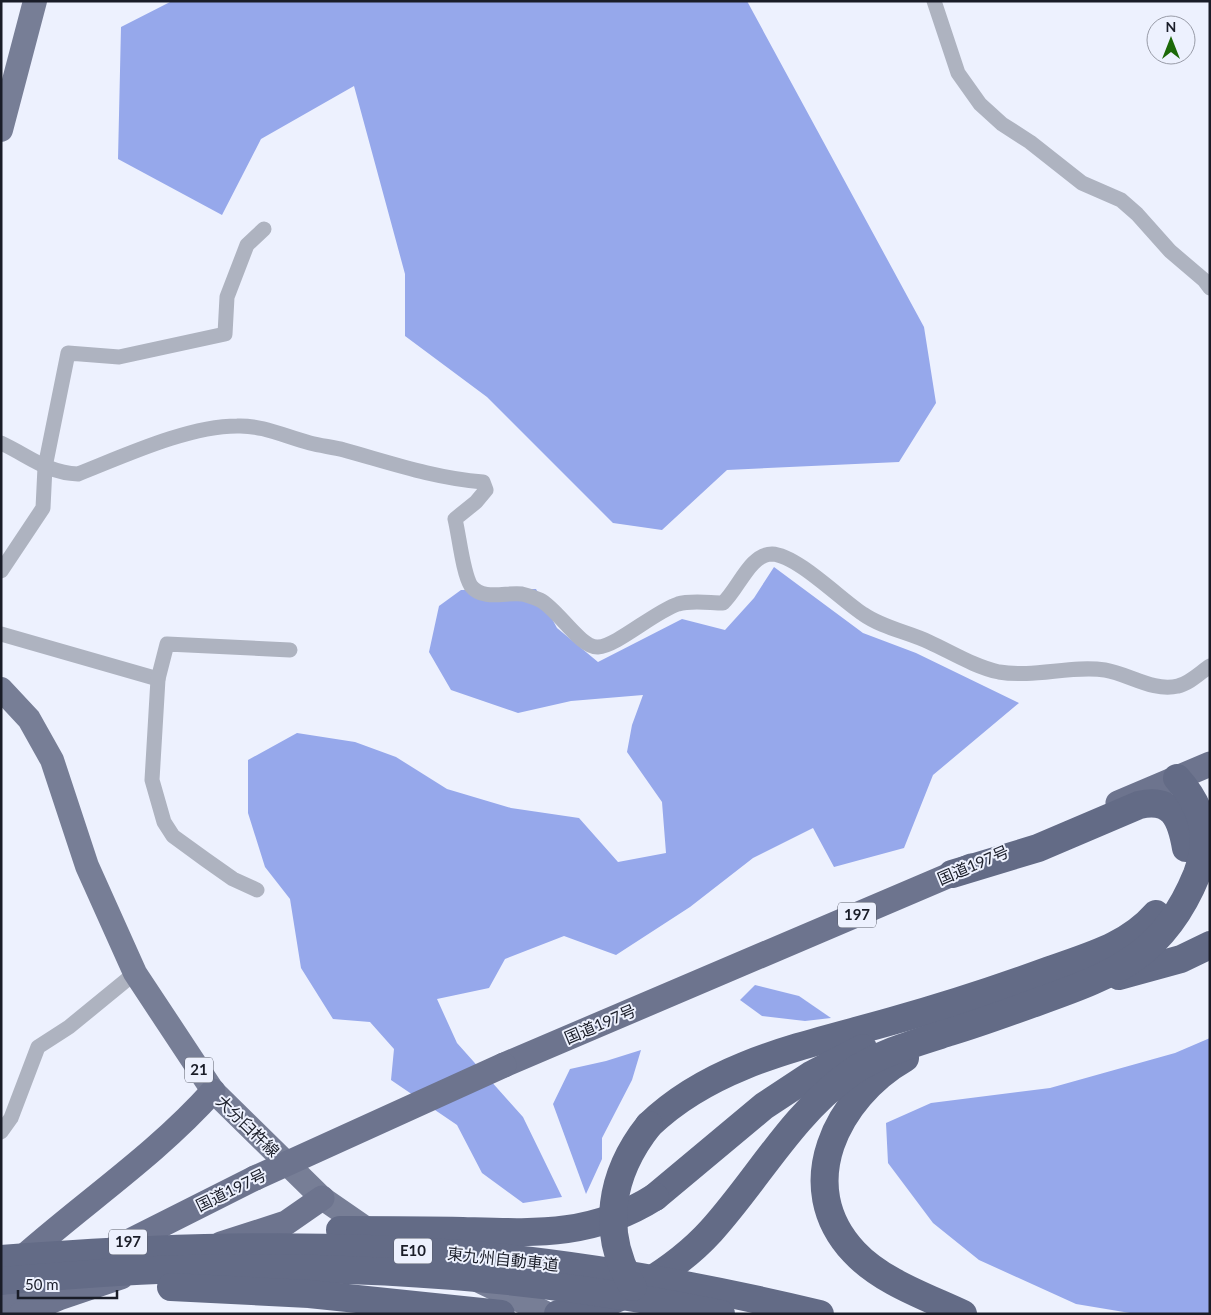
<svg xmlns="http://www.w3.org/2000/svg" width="1211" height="1315" viewBox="0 0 1211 1315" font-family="Lato,'Noto Sans JP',sans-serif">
	<rect width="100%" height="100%" fill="#edf1fe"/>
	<g fill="#96a8eb">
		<path d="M172 1H747L924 327 936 403 899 462 727 470 662 530 613 523 487 397 405 336V274L354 86 261 139 222 215 118 159 121 27Z"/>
		<path d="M774 567 863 633 916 653 1019 703 933 775 904 848 834 867 813 828 753 858 690 907 616 955 564 936 505 959 489 988 437 999 457 1043 523 1117 562 1197 523 1203 482 1173 457 1125 391 1080 394 1049 370 1022 333 1019 301 968 290 899 265 867 248 813V760L297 733 355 742 396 757 447 789 511 808 579 818 618 862 666 853 662 802 627 752 632 725 643 695 571 701 518 713 451 690 429 652 439 606 461 590 536 589 557 628 598 662 682 619 725 630 754 598Z"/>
		<path d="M755 985 799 996 831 1018 805 1021 762 1016 740 1000Z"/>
		<path d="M1210 1038V1314H1136L1076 1304 979 1260 933 1223 888 1163 886 1123 931 1103 1050 1088 1175 1053Z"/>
		<path d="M641 1050 632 1080 602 1138V1159L586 1194 553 1104 570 1069 606 1061Z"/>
	</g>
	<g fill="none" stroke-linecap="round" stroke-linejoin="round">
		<g stroke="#aeb3c0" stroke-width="15">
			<path d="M934 1 958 73 980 104 1002 124 1030 142 1082 183 1121 200 1137 214 1170 251 1204 280 1210 288"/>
			<path d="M1 443C29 456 47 473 78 474 124 456 188 426 237 426 263 425 286 437 310 443 321 446 333 447 344 450 391 463 434 478 483 482L486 490 476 502 455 519C459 535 463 574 471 586 483 601 506 592 522 594 527 595 535 598 540 600 558 609 580 648 598 647 617 646 654 612 678 604 691 600 710 603 723 603 739 588 750 554 772 554 797 555 841 600 863 614 883 628 908 632 929 642 951 652 975 667 999 672 1034 678 1071 665 1105 670 1129 674 1153 692 1178 686 1189 684 1201 672 1210 666"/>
			<path d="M1 571 43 508 45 467 68 353 119 357 225 334 227 297 247 245 264 229"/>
			<path d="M1 634 158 679"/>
			<path d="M257 890 233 879 206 860 173 836 164 822 152 780 158 679 167 644 290 650"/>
			<path d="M1 1132 11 1118 38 1047 69 1027 135 973"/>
		</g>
		<g stroke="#777e96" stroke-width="24">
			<path d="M1 130 35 1"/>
			<path d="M1 689 29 719 52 760 87 866 135 973 213 1091 322 1198 364 1227 376 1233"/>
			<path d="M479 1281 548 1314"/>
		</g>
		<g stroke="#6d748e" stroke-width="25">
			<path d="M1118 803 1210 764"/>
			<path d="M504 1065 971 866"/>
			<path d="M221 1244 286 1223 322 1198"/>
			<path d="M108 1252 255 1178"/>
			<path d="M14 1265C79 1206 154 1157 213 1091"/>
			<path d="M1 1306 39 1287"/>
			<path d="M21 1314 59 1298 121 1277"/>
		</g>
		<g stroke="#636b86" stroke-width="28">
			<path d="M952 874 1038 848 1139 805C1173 797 1181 819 1186 848"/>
			<path d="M1119 976 1181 959 1210 945"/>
			<path d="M905 1058C837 1097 792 1186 854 1252 882 1282 927 1297 963 1314"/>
			<path d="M649 1125C714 1062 808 1045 892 1021 946 1006 998 989 1050 970 1089 956 1128 946 1156 914"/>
			<path d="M655 1197 764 1106 811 1075 863 1048"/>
			<path d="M558 1314C588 1312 617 1300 643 1285 668 1270 691 1253 711 1231 758 1179 791 1116 849 1074 879 1053 915 1043 950 1032 980 1023 1010 1012 1040 1001 1116 974 1164 955 1197 874 1211 837 1203 807 1177 778"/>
		</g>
		<path stroke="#6d748e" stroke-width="25" d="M255 1178 504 1065"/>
		<g stroke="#636b86" stroke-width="28">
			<path d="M340 1230C381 1230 422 1230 463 1231 534 1233 592 1237 655 1197"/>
			<path d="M1 1259C155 1247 307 1242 461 1254 582 1263 702 1286 820 1314"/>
			<path d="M1 1281C63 1276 125 1270 186 1269 366 1265 545 1277 721 1314"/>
			<path d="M171 1287 309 1294 501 1314"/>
			<path d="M633 1287C600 1232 610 1174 649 1125"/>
		</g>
	</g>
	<g text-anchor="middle" stroke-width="4" stroke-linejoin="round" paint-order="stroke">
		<g fill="#edf1fe" stroke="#595d68" stroke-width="1">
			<rect x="838" y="902.5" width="38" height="25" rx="4"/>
			<rect x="185" y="1057.5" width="28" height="25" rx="4"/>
			<rect x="109" y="1229.5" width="38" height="25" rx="4"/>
			<rect x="394" y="1238.5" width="38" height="25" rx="4"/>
		</g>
		<g font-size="15" font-weight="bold" fill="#1a1d28">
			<text x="857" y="920">197</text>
			<text x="199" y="1075">21</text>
			<text x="128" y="1247">197</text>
			<text x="413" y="1256">E10</text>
		</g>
		<g font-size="16" fill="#1a1d28" stroke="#edf1fe">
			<text transform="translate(973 865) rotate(-23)" y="6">国道197号</text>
			<text transform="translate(600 1024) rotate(-23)" y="6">国道197号</text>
			<text transform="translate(248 1126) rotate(44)" y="6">大分臼杵線</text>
			<text transform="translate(231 1190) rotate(-26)" y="6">国道197号</text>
			<text transform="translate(503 1259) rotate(6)" y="6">東九州自動車道</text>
		</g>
	</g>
	<rect width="1211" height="1315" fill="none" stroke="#1a1d28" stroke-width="5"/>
	<g transform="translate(1171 40)"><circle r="24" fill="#edf1fe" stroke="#999ca8"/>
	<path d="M0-4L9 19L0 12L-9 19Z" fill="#1c6908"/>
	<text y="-8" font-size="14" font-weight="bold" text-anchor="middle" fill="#1a1d28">N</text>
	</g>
	<path d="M18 1290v8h99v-8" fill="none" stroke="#1a1d28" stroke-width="2.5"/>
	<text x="25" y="1290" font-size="15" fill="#1a1d28" stroke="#edf1fe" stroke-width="4" paint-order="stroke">50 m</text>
</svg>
